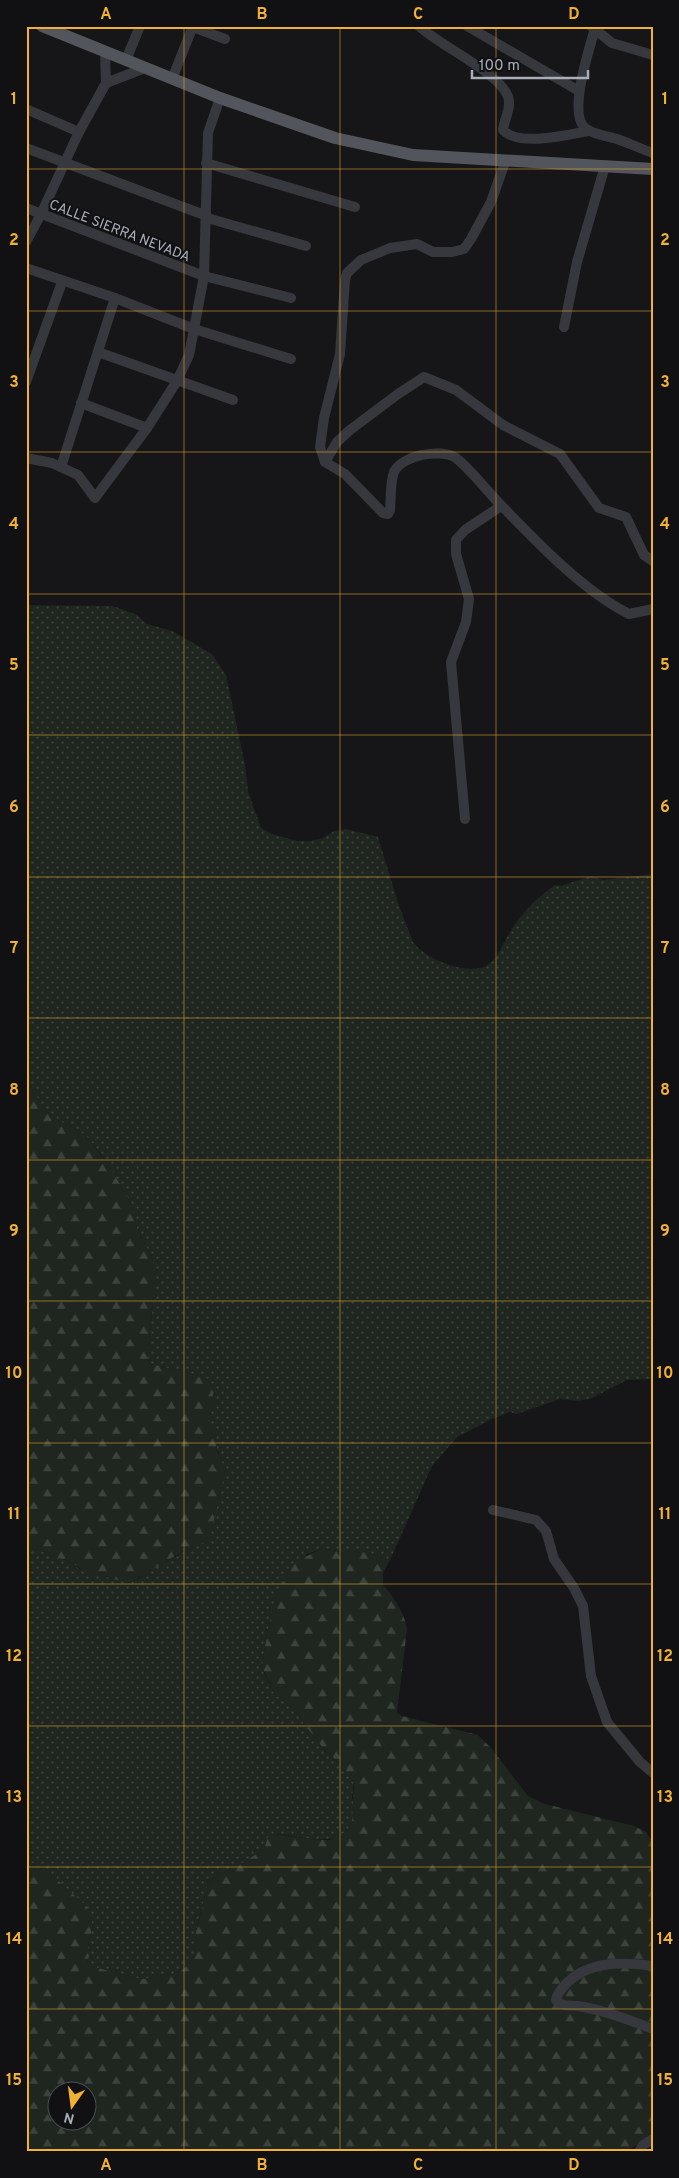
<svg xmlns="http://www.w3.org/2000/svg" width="679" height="2178" viewBox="0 0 679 2178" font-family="Overpass,sans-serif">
	<defs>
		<pattern id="green-dots" width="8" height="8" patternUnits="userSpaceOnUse" patternTransform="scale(1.25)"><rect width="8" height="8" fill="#1e261f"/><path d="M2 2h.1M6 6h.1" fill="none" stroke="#3c433d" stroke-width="1.8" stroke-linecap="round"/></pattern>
		<pattern id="forest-firs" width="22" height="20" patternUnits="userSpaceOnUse" patternTransform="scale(1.25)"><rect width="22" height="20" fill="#1e261f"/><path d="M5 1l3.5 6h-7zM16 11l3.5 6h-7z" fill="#3c433d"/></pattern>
	</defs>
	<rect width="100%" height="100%" fill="#161618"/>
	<path fill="url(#green-dots)" d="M26 605 113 606 137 615 147 624 172 631 212 654 226 675 245 765 248 791 261 828 272 834 297 841H310L323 838 334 831 346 829 378 837 399 906 413 942C424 959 471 978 489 964 499 956 503 943 510 932 522 912 537 898 555 885L561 886 591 876 603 880 653 874V1379L627 1380 592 1398 579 1401 560 1399 517 1414 510 1412 492 1419 457 1437 432 1466 390 1560 361 1551 342 1552 323 1548 307 1554 276 1596 267 1634 262 1667 264 1673 274 1693 293 1709 326 1752 339 1762 354 1783 352 1796 354 1809 352 1822 346 1832 336 1838 317 1840 279 1834 268 1837 264 1849 232 1870 221 1872 208 1884 195 1934C199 1951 190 1971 172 1974 168 1975 164 1974 160 1974 154 1975 148 1979 141 1979L90 1966 87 1963 89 1956 87 1951 93 1925 87 1913V1907L51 1874 45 1872 26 1859V1544L29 1547 48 1553 51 1556 69 1561 79 1569 130 1583 140 1578 144 1573 203 1542 219 1453 216 1449 217 1443 209 1420 214 1401 195 1375 151 1364 147 1359 155 1284 152 1258 137 1229 131 1203 104 1158 88 1138 78 1130 55 1119 45 1110 26 1080Z"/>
	<g fill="url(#forest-firs)" fill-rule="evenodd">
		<path d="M26 1080 45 1110 55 1119 78 1130 88 1138 108 1164 131 1203 137 1229 152 1258 155 1284 147 1360 151 1364 195 1375 211 1383 214 1401 209 1420 217 1443 216 1449 226 1471 209 1540 175 1556 130 1583 85 1572 69 1561 51 1556 48 1553 29 1547 26 1544Z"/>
		<path d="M323 1548 342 1552 361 1551 390 1560 383 1573V1585C392 1594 406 1616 407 1629L397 1713 402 1716 478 1735 492 1749 528 1796 545 1804 634 1826 646 1832 653 1842V2132L647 2139 625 2152H26V1859L45 1872 51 1874 87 1907V1913L93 1925 87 1950 89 1956 87 1963 90 1966 141 1979C148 1979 154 1975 160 1974 164 1974 168 1975 172 1974 190 1971 199 1951 195 1935L208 1884 221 1872 232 1870 264 1849 268 1837 273 1834 317 1840H330L346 1832 352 1822 354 1783 339 1762 326 1752 293 1709 274 1693 262 1667 267 1634 276 1596 295 1562ZM58 2090H88V2120H58Z"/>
	</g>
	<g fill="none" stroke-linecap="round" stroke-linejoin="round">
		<g stroke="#37383d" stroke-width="10">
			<path d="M190 26 225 39"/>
			<path d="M419 26C438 45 507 76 509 101 510 111 504 120 503 130 518 147 567 135 588 131"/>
			<path d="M467 26 579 91"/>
			<path d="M591 26 612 43 653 55"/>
			<path d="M595 28C590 48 565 119 588 130 596 135 608 136 617 139 629 143 641 149 653 153"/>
			<path d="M105 52 106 83 145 68"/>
			<path d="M126 60 140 26"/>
			<path d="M172 79 193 26"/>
			<path d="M26 109 79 132"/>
			<path d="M26 148 207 216"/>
			<path d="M505 162 491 202 471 239 464 249 452 252H433L417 244 390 248 361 260 347 273 345 280 340 354 324 418 320 447 325 462 345 474 383 513 388 514 390 510C391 499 390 482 394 472 402 455 441 448 456 458 469 468 484 487 496 500 533 538 581 590 629 614L653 609"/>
			<path d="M206 163 355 207"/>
			<path d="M26 208 204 276 291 298"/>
			<path d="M207 218 306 246"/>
			<path d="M26 242 41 214 79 132 106 83"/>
			<path d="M26 268 115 298 194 329 291 359"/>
			<path d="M564 327 577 262 605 166"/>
			<path d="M98 352 233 400"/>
			<path d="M26 382 62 282"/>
			<path d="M81 403 147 428"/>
			<path d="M26 458 52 463 78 475 95 498 147 428 177 381 189 355 204 276 208 133 220 98"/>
			<path d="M325 462 337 442 350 430 398 394 424 377 456 390 503 425 560 454 599 508 626 517 644 555 653 561"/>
			<path d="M61 467 115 298"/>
			<path d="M465 819 451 662 466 622 469 599 456 554V540L465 530 501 506"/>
			<path d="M493 1510 536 1520 546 1531 554 1559 574 1588 583 1606 591 1676 607 1722 640 1762 653 1773"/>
			<path d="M653 1966C623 1962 589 1960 566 1984 562 1988 557 1993 556 2000 562 2007 570 2005 578 2006 603 2010 629 2020 653 2029"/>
			<path d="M639 2152 643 2145 653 2139"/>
		</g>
		<path stroke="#53555c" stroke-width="12" d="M42 26 220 98 335 138 413 155 653 169"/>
	</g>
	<path fill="none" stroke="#f2b134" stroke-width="1" stroke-opacity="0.55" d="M184 26V2152M340 26V2152M496 26V2152M26 169H653M26 311H653M26 452H653M26 594H653M26 735H653M26 877H653M26 1018H653M26 1160H653M26 1301H653M26 1443H653M26 1584H653M26 1726H653M26 1867H653M26 2009H653"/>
	<g text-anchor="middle" stroke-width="4" stroke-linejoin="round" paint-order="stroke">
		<g font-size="14" fill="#a8adb8" stroke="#111113">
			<text transform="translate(120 230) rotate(21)" y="5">CALLE SIERRA NEVADA</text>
		</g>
	</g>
	<rect width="679" height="2178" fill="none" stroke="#111113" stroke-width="55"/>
	<g transform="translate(72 2106) rotate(194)"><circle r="24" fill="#111113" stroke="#4d4f55"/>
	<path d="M0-4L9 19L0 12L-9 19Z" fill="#f2b134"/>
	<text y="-8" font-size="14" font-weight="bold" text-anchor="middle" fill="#a8adb8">N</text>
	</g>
	<path d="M472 70v8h116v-8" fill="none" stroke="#a8adb8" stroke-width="2.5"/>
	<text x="479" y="70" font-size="15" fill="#a8adb8" stroke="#111113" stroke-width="4" paint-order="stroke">100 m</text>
	<rect x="28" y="28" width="624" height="2122" fill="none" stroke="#f2b134" stroke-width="2"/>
	<g font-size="16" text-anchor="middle" font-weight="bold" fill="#f2b134">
		<text x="106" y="19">A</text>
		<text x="262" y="19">B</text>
		<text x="418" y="19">C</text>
		<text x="574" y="19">D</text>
		<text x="14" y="104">1</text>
		<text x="665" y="104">1</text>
		<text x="14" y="245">2</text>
		<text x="665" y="245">2</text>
		<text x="14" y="387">3</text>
		<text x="665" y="387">3</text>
		<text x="14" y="529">4</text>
		<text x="665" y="529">4</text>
		<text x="14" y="670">5</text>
		<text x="665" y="670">5</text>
		<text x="14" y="812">6</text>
		<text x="665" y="812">6</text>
		<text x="14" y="953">7</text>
		<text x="665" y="953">7</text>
		<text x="14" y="1095">8</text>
		<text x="665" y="1095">8</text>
		<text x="14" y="1236">9</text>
		<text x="665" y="1236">9</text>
		<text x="14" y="1378">10</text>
		<text x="665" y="1378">10</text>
		<text x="14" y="1519">11</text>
		<text x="665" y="1519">11</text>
		<text x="14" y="1661">12</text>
		<text x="665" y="1661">12</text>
		<text x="14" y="1802">13</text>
		<text x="665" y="1802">13</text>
		<text x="14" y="1944">14</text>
		<text x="665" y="1944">14</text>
		<text x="14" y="2085">15</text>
		<text x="665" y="2085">15</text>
		<text x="106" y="2170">A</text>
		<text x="262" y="2170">B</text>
		<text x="418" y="2170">C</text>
		<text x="574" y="2170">D</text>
	</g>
</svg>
